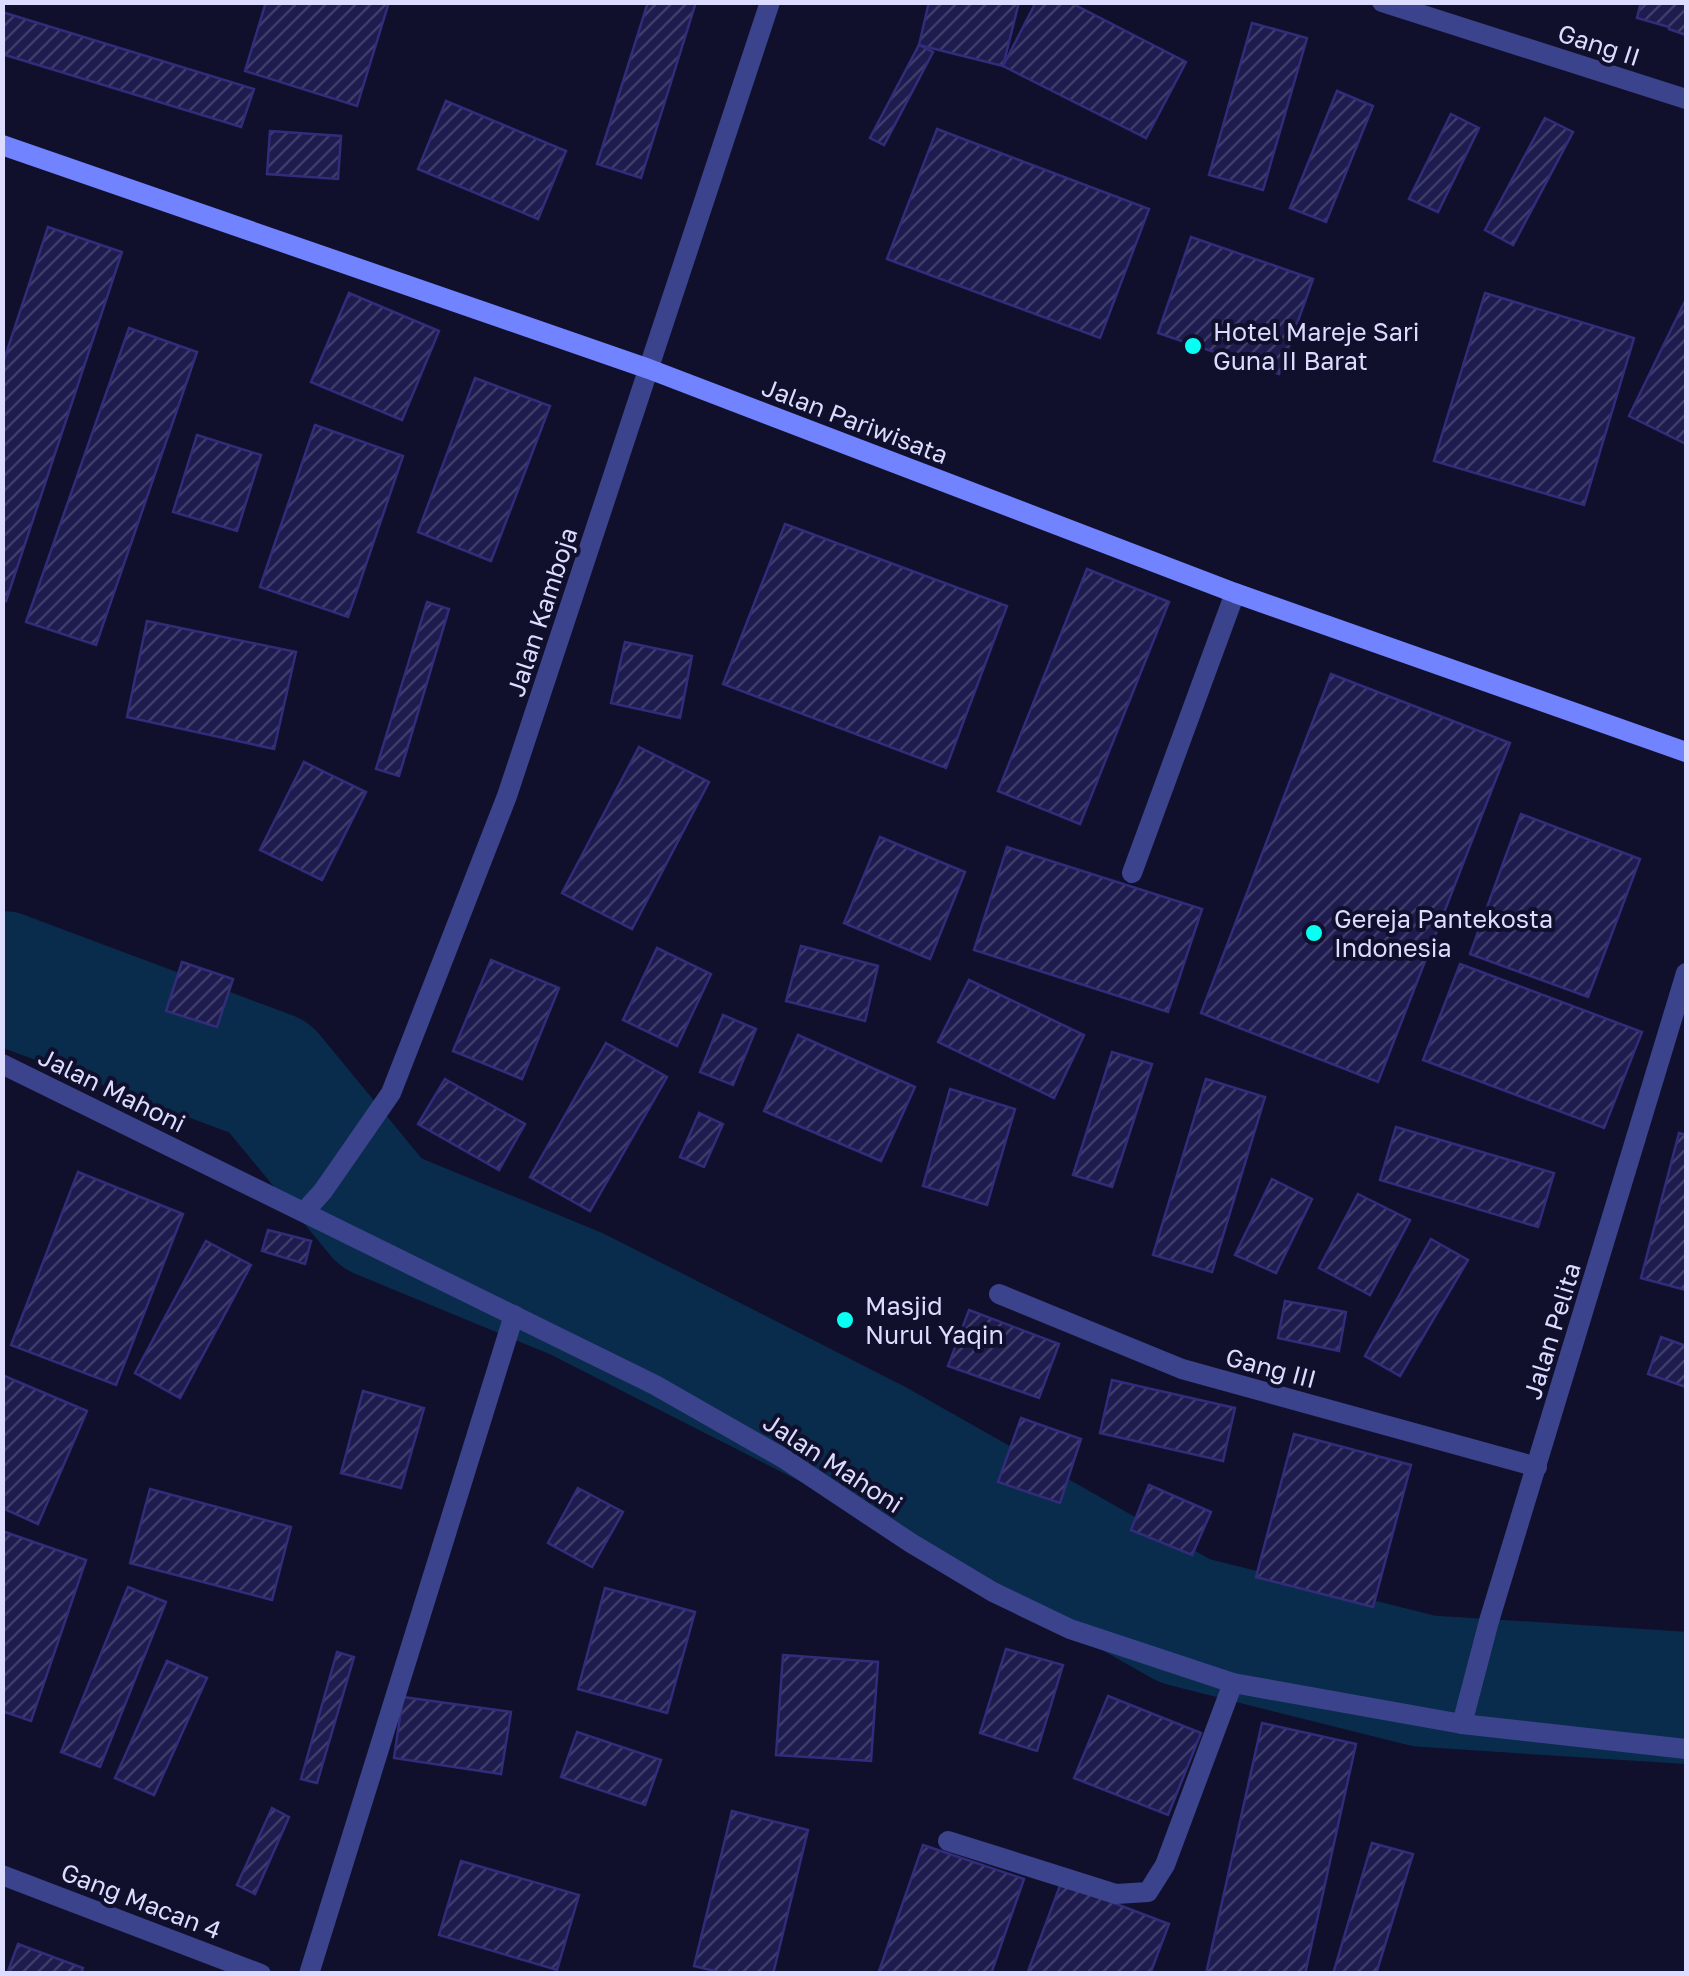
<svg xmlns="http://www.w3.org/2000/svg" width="1689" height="1976" viewBox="0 0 1689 1976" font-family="'Golos Text',sans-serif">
	<defs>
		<pattern id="building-hatch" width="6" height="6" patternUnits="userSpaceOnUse" patternTransform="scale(2.5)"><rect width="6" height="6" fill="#1e1b4e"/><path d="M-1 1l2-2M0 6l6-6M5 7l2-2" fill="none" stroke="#3e3c69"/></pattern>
	</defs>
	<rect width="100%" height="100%" fill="#11102c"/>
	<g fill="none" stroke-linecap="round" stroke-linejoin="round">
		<path stroke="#092b4c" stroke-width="132" d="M2 977 269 1077 381 1213 577 1294 874 1445 1185 1621 1424 1681 1686 1698"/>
	</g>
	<g fill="url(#building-hatch)" stroke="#312d7a" stroke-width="2.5">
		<path d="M266 2H389L357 106 245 71Z"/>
		<path d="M648 2H696L641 178 597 164Z"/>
		<path d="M929 2H1019L1003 66 919 45Z"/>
		<path d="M1036 2H1069L1186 62 1146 138 1003 66Z"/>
		<path d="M1641 2H1686V35L1669 29V27L1637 18Z"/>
		<path d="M2 12 254 89 241 127 2 54Z"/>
		<path d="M1252 23 1307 38 1263 190 1209 175Z"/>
		<path d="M919 45 933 52 884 145 870 138Z"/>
		<path d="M1337 91 1373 106 1326 222 1290 208Z"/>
		<path d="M446 101 566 151 538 219 418 169Z"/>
		<path d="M1451 114 1479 128 1438 212 1409 199Z"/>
		<path d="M1545 118 1573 132 1513 245 1485 230Z"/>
		<path d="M937 129 1149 209 1100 338 887 259Z"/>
		<path d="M270 131 341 136 338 179 267 174Z"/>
		<path d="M48 227 122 252 6 601 2 600V366Z"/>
		<path d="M1191 237 1313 279 1279 374 1158 333Z"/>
		<path d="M349 293 439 331 402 420 311 382Z"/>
		<path d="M1485 293 1634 338 1584 505 1434 461Z"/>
		<path d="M1686 299V444L1629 416Z"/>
		<path d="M129 328 197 352 96 645 26 622Z"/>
		<path d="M475 378 550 406 491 561 418 532Z"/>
		<path d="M315 425 403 456 348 617 260 587Z"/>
		<path d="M197 435 261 455 237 531 173 512Z"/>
		<path d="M785 524 1007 606 946 768 723 684Z"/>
		<path d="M1087 569 1169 602 1080 824 998 791Z"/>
		<path d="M427 602 449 609 399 776 376 769Z"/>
		<path d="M147 621 296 652 274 749 127 717Z"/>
		<path d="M625 642 692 656 680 718 611 703Z"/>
		<path d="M1331 674 1510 743 1378 1082 1201 1013Z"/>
		<path d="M639 747 709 782 632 929 562 893Z"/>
		<path d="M304 762 366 792 322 880 260 850Z"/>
		<path d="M1521 814 1640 859 1588 997 1470 954Z"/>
		<path d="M880 837 965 872 930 959 844 923Z"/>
		<path d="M1007 847 1202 909 1168 1012 974 950Z"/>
		<path d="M801 946 878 966 865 1021 786 1001Z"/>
		<path d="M657 948 711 974 677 1046 623 1020Z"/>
		<path d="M491 960 559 988 522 1079 453 1051Z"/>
		<path d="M182 962 233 979 217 1027 166 1011Z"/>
		<path d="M1460 964 1642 1032 1604 1128 1423 1060Z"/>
		<path d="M969 980 1084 1035 1054 1098 938 1042Z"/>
		<path d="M723 1015 756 1029 733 1085 700 1072Z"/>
		<path d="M798 1035 915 1087 881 1161 764 1111Z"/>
		<path d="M606 1043 667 1077 590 1211 530 1177Z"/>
		<path d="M1112 1052 1152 1064 1112 1187 1073 1175Z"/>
		<path d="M445 1079 525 1124 499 1170 418 1124Z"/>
		<path d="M1206 1079 1265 1097 1212 1272 1153 1255Z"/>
		<path d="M950 1089 1015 1109 987 1205 923 1186Z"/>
		<path d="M699 1113 723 1124 704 1167 680 1157Z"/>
		<path d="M1396 1127 1554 1173 1538 1227 1380 1180Z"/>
		<path d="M1679 1133 1686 1135V1290L1641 1278Z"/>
		<path d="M78 1172 183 1214 116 1385 11 1345Z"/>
		<path d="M1272 1179 1312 1199 1276 1273 1235 1255Z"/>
		<path d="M1358 1194 1410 1220 1370 1295 1319 1268Z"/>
		<path d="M268 1230 311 1241 305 1264 262 1251Z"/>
		<path d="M1431 1239 1468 1260 1400 1376 1365 1356Z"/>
		<path d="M206 1241 251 1265 180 1398 135 1373Z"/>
		<path d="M1285 1301 1346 1312 1339 1351 1278 1338Z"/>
		<path d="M969 1310 1059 1344 1039 1398 948 1366Z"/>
		<path d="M1661 1337 1686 1346V1387L1648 1374Z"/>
		<path d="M2 1375 87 1411 38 1524 2 1508Z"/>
		<path d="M1112 1380 1235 1408 1223 1461 1100 1433Z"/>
		<path d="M363 1391 424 1408 401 1488 341 1473Z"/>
		<path d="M1021 1418 1081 1439 1060 1503 998 1482Z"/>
		<path d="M1294 1434 1411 1465 1373 1607 1256 1577Z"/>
		<path d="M1149 1485 1211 1512 1192 1555 1131 1530Z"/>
		<path d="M578 1488 623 1512 592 1567 548 1543Z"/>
		<path d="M150 1489 291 1527 272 1600 130 1563Z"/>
		<path d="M2 1531 86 1560 31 1721 2 1711Z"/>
		<path d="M128 1587 166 1602 100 1767 61 1752Z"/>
		<path d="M605 1588 695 1612 667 1713 578 1689Z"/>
		<path d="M1006 1649 1063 1665 1037 1751 980 1733Z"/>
		<path d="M337 1652 354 1657 317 1783 301 1779Z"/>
		<path d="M783 1655 878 1662 871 1761 776 1755Z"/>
		<path d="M167 1661 207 1678 154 1795 115 1778Z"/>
		<path d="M1108 1696 1201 1733 1168 1815 1074 1778Z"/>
		<path d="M403 1697 511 1712 501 1774 394 1758Z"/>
		<path d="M1262 1723 1356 1744 1305 1974H1206Z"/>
		<path d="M577 1732 661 1760 645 1805 561 1777Z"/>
		<path d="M272 1808 289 1817 255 1894 237 1885Z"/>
		<path d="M732 1811 808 1830 773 1974H727L694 1966Z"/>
		<path d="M1372 1843 1413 1854 1376 1974H1333Z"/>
		<path d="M923 1845 1024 1879 991 1974H878Z"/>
		<path d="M461 1861 579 1895 557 1970 439 1935Z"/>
		<path d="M1061 1883 1169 1924 1150 1974H1027Z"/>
		<path d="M18 1944 83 1968 81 1974H7Z"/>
	</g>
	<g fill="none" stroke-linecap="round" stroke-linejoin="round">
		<path stroke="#3a438c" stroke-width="20" d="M1132 873 1235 593"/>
		<g stroke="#3a438c" stroke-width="20">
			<path d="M1382 2 1686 99"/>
			<path d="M2 1064 655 1385 783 1458 911 1543 993 1592 1070 1629 1233 1683 1462 1724 1686 1749"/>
			<path d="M305 1211 323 1191 391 1093 507 796 770 2"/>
			<path d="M999 1294 1182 1369 1537 1467"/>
			<path d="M1462 1724 1489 1621 1686 973"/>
			<path d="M948 1841 1116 1894 1148 1892 1165 1865 1233 1683"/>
			<path d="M2 1875 261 1974"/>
			<path d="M309 1974 514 1315"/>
		</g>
		<path stroke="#7283ff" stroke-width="20" d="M2 145 649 369 1235 593 1686 752"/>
	</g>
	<g fill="#07fff4" stroke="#11102c" stroke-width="4">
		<circle cx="1193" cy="346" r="10"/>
		<circle cx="1314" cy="933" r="10"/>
		<circle cx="845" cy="1320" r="10"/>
	</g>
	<g text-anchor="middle" stroke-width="8" stroke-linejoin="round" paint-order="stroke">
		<g font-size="25" fill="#dbdcff" stroke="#11102c">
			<text transform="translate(1599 45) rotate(18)" y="9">Gang II</text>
			<text transform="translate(855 421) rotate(21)" y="9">Jalan Pariwisata</text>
			<text transform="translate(542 612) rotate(-72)" y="9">Jalan Kamboja</text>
			<text transform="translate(112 1090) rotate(26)" y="9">Jalan Mahoni</text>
			<text transform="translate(1552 1331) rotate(-73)" y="9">Jalan Pelita</text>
			<text transform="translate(1271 1368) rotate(15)" y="9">Gang III</text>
			<text transform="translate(833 1463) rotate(33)" y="9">Jalan Mahoni</text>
			<text transform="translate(141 1901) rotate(21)" y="9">Gang Macan 4</text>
		</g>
		<g font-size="25" fill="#dbdcff" stroke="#11102c" text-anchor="start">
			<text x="1213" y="341">Hotel Mareje Sari<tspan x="1213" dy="29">Guna II Barat</tspan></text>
			<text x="1334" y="928">Gereja Pantekosta<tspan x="1334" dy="29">Indonesia</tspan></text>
			<text x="865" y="1315">Masjid<tspan x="865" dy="29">Nurul Yaqin</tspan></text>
		</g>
	</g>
	<rect width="1689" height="1976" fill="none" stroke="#dbdcff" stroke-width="10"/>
</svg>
